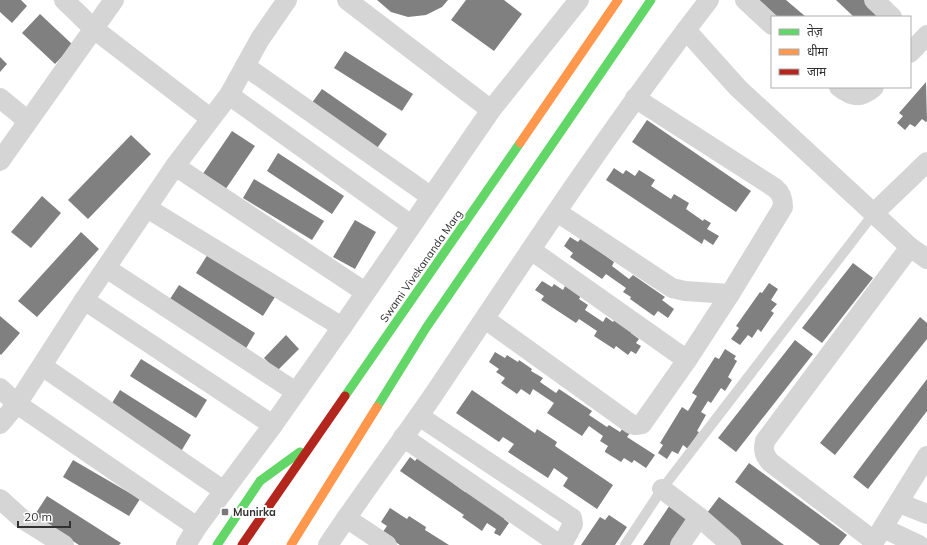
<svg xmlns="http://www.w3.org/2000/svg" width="927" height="545" viewBox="0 0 927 545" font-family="Mulish,'Noto Sans Devanagari',sans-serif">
	<rect width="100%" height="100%" fill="#fff"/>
	<g fill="#808080">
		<path d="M0 0H21L27 6 12 23 0 12Z"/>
		<path d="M377 0H448L442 7 426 15 408 17 391 12Z"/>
		<path d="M466 0H504L522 14 494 51 451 20Z"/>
		<path d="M750 0H786L806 17H772Z"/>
		<path d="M836 0H871L890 17H854Z"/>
		<path d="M40 14 73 45 55 64 22 33Z"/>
		<path d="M345 51 413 94 402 111 334 68Z"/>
		<path d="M0 57 7 64 0 72Z"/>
		<path d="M926 82 927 121 926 122 922 119 915 127 910 124 905 130 897 123 903 116 899 113Z"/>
		<path d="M322 89 387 134 373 154 308 108Z"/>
		<path d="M647 120 751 191 736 212 632 142Z"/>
		<path d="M232 131 255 146 223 193 200 178Z"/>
		<path d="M131 135 151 154 88 219 68 200Z"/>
		<path d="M278 153 344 196 332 214 267 171Z"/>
		<path d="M614 168 623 174 626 170 635 176 639 170 655 180 651 186 671 199 674 194 689 203 686 209 703 221 704 219 711 223 707 229 719 236 713 245 704 239 702 244 606 180Z"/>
		<path d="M254 179 324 221 312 240 243 198Z"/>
		<path d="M42 196 61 213 31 248 11 232Z"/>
		<path d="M355 220 376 232 355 269 333 257Z"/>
		<path d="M81 232 99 249 37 317 18 301Z"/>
		<path d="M570 237 578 242 581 238 614 262 612 266 629 279 633 275 665 297 662 300 674 309 668 318 658 311 654 316 630 299 631 297 623 292 626 288 606 274 602 279 570 257 573 253 564 246Z"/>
		<path d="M208 254 275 297 263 316 196 273Z"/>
		<path d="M853 263 873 278 822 343 802 328Z"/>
		<path d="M542 281 552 287 554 284 563 290 566 284 582 294 579 299 588 305 585 310 603 322 606 317 613 322 616 317 634 328 631 333 639 339 636 343 641 346 636 354 631 351 628 355 616 346 614 349 594 336 597 331 579 319 576 323 541 300 544 296 535 290Z"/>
		<path d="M769 283 778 289 771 300 777 304 771 311 774 313 761 332 758 329 752 338 748 335 740 345 731 339 739 328 736 326 760 292 762 293Z"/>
		<path d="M179 285 255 333 245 350 168 302Z"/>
		<path d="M0 316 20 333 1 355 0 354Z"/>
		<path d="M920 317 927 323V339L835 455 820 443Z"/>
		<path d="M286 335 299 349 277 371 264 358Z"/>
		<path d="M795 340 813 354 736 452 718 438Z"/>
		<path d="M725 349 736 356 734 359 737 361 728 377 732 380 725 391 721 388 711 403 708 401 701 412 706 415 697 431 699 432 688 449 683 445 678 454 672 451 667 459 658 453 663 445 660 443 682 407 688 411 697 396 692 393 715 357 719 359Z"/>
		<path d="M495 352 505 358 507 355 518 362 519 360 532 369 531 371 543 378 540 382 556 393 559 389 592 411 589 415 607 427 609 425 620 432 623 428 630 433 627 437 655 455 646 468 634 460 632 463 624 458 621 462 605 452V451L608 446 600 441 603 436 589 426 582 436 547 413 554 403 533 389 530 395 521 389 517 394 501 383 505 378 496 372 499 369 489 362Z"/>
		<path d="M141 359 207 400 196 418 130 376Z"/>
		<path d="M927 379V411L868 489 853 477Z"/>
		<path d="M120 390 191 435 180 453 109 408Z"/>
		<path d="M472 390 535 433 537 429 557 442 555 446 613 485 597 509 563 486 568 478 554 468 548 478 508 452 514 444 503 437 499 442 456 413Z"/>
		<path d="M419 456 458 479 454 484 465 492 467 488 508 513 504 519 509 523 500 536 494 533 496 529 487 523 482 531 462 517 464 515 400 471 410 457 415 461Z"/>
		<path d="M73 460 140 499 129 516 63 477Z"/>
		<path d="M749 463 847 535 839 545H820L735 482Z"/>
		<path d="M47 496 121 543 119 545H79L34 516Z"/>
		<path d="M719 497 784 545H742L704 517Z"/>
		<path d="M670 505 689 517 670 545H643Z"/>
		<path d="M390 508 407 519 409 516 426 527 425 530 449 545H400L382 533 387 526 381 522Z"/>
		<path d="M609 515 627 527 615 545H581L600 517 605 520Z"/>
	</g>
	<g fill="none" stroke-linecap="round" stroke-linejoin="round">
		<path stroke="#d5d5d5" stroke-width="10" d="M625 545 662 489 874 213"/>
		<g stroke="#d5d5d5" stroke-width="20">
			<path d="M64 0 94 29 210 118"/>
			<path d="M347 0 491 110"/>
			<path d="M745 0 772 25"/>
			<path d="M874 0 892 17"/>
			<path d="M686 30 738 88 910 247 927 259"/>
			<path d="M910 53 927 35"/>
			<path d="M245 66 430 196"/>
			<path d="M839 87C853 98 861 98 874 87"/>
			<path d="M229 95 411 225"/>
			<path d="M0 98 28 121"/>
			<path d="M0 161 114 0"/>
			<path d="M175 166 365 292"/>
			<path d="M147 208 342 327"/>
			<path d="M557 212 672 288 685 291 730 294"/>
			<path d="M874 213 927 162"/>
			<path d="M531 250 687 360"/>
			<path d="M106 268 296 392"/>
			<path d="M84 300 273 425"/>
			<path d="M485 319 631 424 635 425 642 424 687 360 730 294 783 207C783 198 781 193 775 188L635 98"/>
			<path d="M42 366 224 491"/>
			<path d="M0 388 17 404 197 527"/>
			<path d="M419 416 572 518 573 524 562 545"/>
			<path d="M0 424 17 404 84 300 175 166 229 95 260 39 287 0"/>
			<path d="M403 437 560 545"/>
			<path d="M662 489 699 517 731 545"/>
			<path d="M0 499 21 518 64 545"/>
			<path d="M899 503 927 514"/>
			<path d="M346 518 387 545"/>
			<path d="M883 528 919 545"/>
			<path d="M874 541 770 462C764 455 763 450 765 441L910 247"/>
			<path d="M186 545 197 527 273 425 342 327 491 110 579 0"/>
			<path d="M328 545C362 494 399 445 434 394 523 261 611 127 709 0"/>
			<path d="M680 545 699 517"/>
			<path d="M872 545 927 456"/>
		</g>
		<g stroke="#63d668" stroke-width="9">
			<path d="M345 396 520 143"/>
			<path d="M377 407 426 328 651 0"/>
			<path d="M217 545 260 481 300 452"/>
		</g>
		<g stroke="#ff974d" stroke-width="9">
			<path d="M520 143 618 0"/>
			<path d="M291 545 377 407"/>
		</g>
		<path stroke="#b3261e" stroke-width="9" d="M242 545 345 396"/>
	</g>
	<rect fill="#797979" stroke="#fff" stroke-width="1.5" x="221" y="508" width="8" height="8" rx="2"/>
	<g text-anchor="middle" stroke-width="4" stroke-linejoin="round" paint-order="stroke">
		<g font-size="11" fill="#313131" stroke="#fff">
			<text transform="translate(421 266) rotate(-55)" y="4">Swami Vivekananda Marg</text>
		</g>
		<g font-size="11" font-weight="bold" fill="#313131" stroke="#fff" text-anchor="start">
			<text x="233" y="516">Munirka</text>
		</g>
	</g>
	<rect x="771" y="16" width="140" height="72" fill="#ffffff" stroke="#adadad"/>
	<rect x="779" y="29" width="20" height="6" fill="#63d668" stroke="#adadad"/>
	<text x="807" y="36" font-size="12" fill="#313131">तेज़</text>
	<rect x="779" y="49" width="20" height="6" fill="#ff974d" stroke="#adadad"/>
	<text x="807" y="56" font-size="12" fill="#313131">धीमा</text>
	<rect x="779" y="69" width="20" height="6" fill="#b3261e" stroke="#adadad"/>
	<text x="807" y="76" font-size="12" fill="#313131">जाम</text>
	<path d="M18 521v6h52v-6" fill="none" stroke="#313131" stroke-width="2"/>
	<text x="24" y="521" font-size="12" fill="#313131" stroke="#ffffff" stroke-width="3" paint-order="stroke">20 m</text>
</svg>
